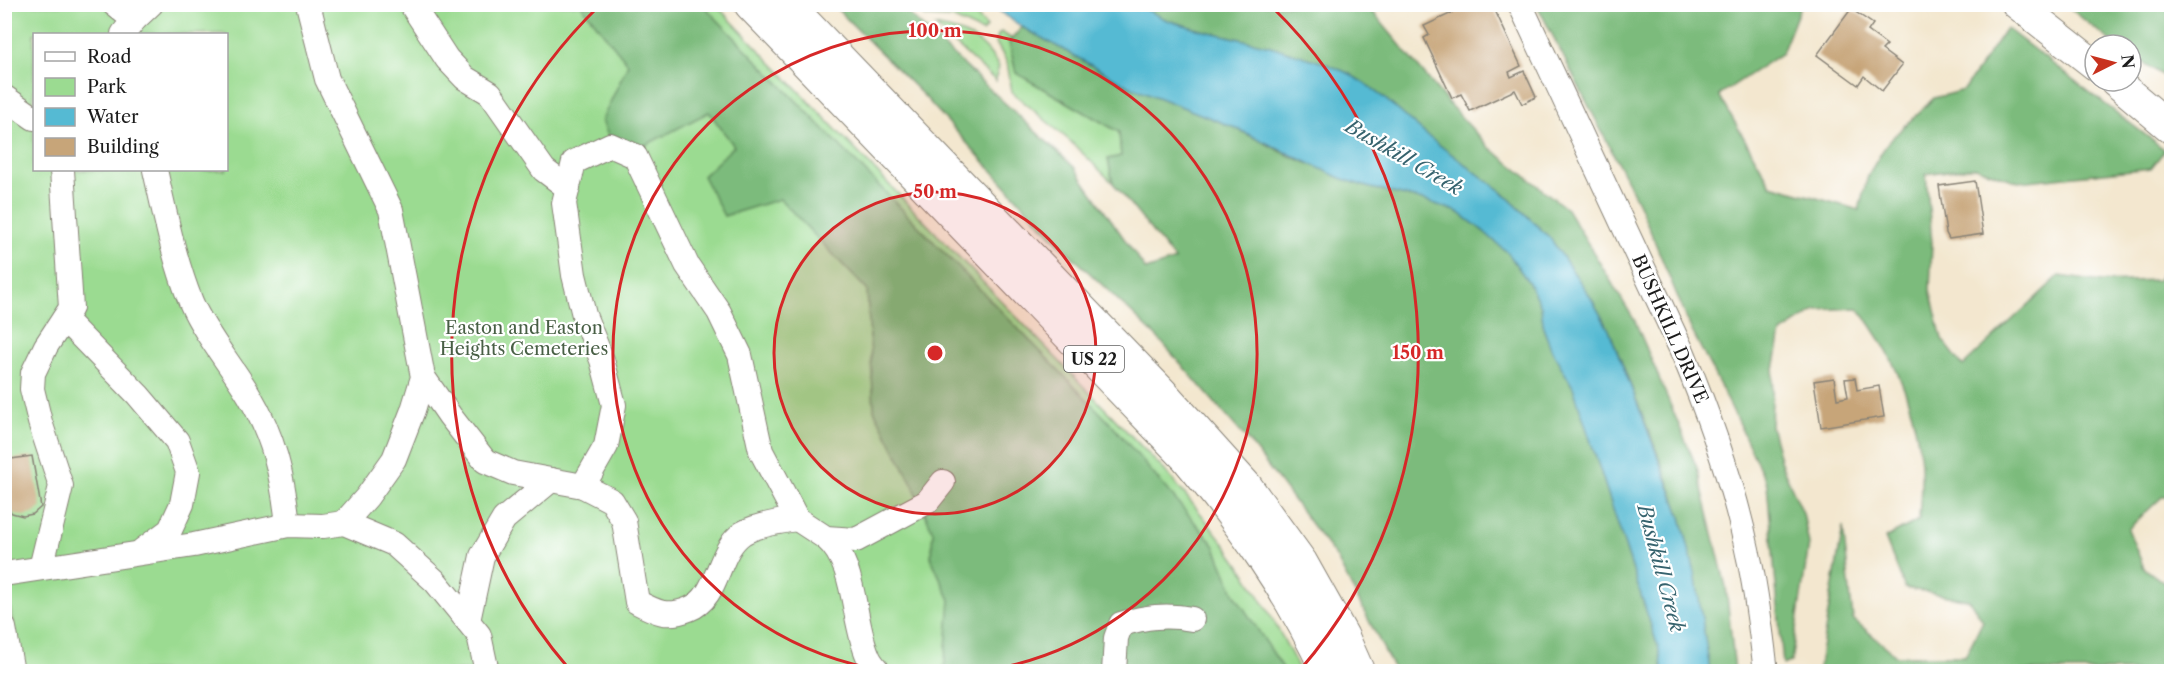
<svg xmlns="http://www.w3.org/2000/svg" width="2176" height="676" viewBox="0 0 2176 676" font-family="'Libre Caslon Text',serif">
	<rect width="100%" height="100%" fill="#fff"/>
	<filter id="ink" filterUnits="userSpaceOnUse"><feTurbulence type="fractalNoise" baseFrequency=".0167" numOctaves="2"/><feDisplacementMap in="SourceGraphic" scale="12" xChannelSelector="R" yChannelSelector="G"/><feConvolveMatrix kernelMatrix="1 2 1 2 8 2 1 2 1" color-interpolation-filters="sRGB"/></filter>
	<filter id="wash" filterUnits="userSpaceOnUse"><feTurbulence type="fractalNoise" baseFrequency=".008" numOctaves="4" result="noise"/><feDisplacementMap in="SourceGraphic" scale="24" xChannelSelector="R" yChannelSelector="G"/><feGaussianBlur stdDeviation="1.35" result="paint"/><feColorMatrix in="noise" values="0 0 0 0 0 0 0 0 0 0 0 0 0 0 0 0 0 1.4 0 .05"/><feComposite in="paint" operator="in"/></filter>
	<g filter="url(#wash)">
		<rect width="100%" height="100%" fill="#f3e7cf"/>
		<g fill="#9bdb91" stroke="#5c7c56" stroke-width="1.5" fill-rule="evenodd">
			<path d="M4 5H716L1167 473C1187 497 1207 520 1225 545 1255 584 1278 628 1300 671H21L4 574ZM34 34H226V170H34Z"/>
			<path d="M913 5H967L987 27 982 32 952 18 925 17Z"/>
			<path d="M935 26C966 32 983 38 999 67L997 71 996 81Z"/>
			<path d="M1001 32 1012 39 1009 42 1016 73 1119 132 1121 156 1108 159 1113 183 1070 141 1012 92 1007 62 996 43 998 35Z"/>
		</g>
		<g fill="#7cbb7b" stroke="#4c6c4c" stroke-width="1.5">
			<path d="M581 5H703L1111 424 1214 545 1235 595 1285 671H944L950 600 931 558 933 532 913 485 874 410 867 290 780 199 724 216 703 176 734 146 709 112 644 146 608 136 602 120 628 64Z"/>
			<path d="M833 5H899L1075 168 1146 270 1175 260 1113 183 1108 159 1121 156 1119 132 1016 73 1009 42 1022 27 1127 85 1233 127 1290 156 1367 187 1427 201 1458 212 1482 230 1508 253 1529 283 1541 307 1544 330 1552 350 1573 387 1659 650 1663 671H1395L1336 557 1251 444 1158 338 1056 241 925 97Z"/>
			<path d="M1137 5H1367L1450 105 1489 147 1567 209 1635 321 1697 468 1726 587 1735 671H1710L1695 573 1681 517 1664 470 1609 330 1591 298 1550 238 1502 192 1430 138 1376 91 1348 73 1270 46 1201 30 1167 20Z"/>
			<path d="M1537 5H1801L1782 53 1719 95 1771 185 1859 210 1868 175 1888 142 1934 98 1964 90 2006 28 2165 150 2151 168 2018 182 1976 167 1926 174 1932 243 1930 290 1942 339 1963 366 2059 276 2102 282 2158 280 2171 259V497H2162L2128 529 2144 568 2171 588V671H1818L1843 527 1853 619 1897 656H1965L1983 621 1969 600 1905 588 1885 538 1919 520C1920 499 1923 475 1920 455 1913 401 1892 350 1858 308L1816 310 1781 333 1773 374 1771 426 1782 466 1803 513 1809 544 1791 662 1783 665 1767 484 1731 407 1691 329 1639 204Z"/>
			<path d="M2066 5H2171V81L2131 54V45H2117L2099 32Z"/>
		</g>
		<path fill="#55bad3" stroke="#386b78" stroke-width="1.5" d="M991 5H1137L1167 20 1201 30 1270 46 1324 63 1348 73 1376 91 1430 138 1502 192 1550 238 1591 298 1609 330 1681 517 1695 573 1710 671H1663L1659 650 1573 387 1552 351 1544 330 1541 307 1529 283 1508 253 1482 230 1458 212 1427 201 1367 187 1340 178 1233 127 1127 85 1022 27Z"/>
		<g id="blocks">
			<g fill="#c7a579">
				<path d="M1448 4H1492L1521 66 1509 72 1511 77 1524 71 1536 97 1522 104 1515 90 1470 111 1461 94 1452 98 1424 38 1429 35 1424 26 1452 13Z"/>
				<path d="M1851 9 1873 24 1868 31 1887 45 1882 50 1902 65 1882 91 1864 76 1858 85 1817 55Z"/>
				<path d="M1975 181 1983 234 1949 239 1946 233 1939 186Z"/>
				<path d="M1834 378 1837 399 1848 397 1845 379 1855 378 1857 390 1879 386 1884 417 1821 427 1814 381Z"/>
				<path d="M32 456 41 507 33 514 23 516 12 513 6 507 4 490 7 489 4 460Z"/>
			</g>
		</g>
	</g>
	<g filter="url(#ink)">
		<use href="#blocks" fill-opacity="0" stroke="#888276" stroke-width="1.5"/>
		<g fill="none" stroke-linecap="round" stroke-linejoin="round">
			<g stroke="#888276" stroke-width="26">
				<g id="minor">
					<path d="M114 4 134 20"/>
					<path d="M308 4 327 79 391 210 423 377 413 410 394 459 367 497 344 523"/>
					<path d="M411 4 447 59 465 78 490 93 544 170 568 188"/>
					<path d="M1520 4 1683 353C1710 418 1734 485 1748 554 1757 592 1761 632 1766 672"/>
					<path d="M123 34 134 20 151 4"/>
					<path d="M4 97 34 118"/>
					<path d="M155 170C165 214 174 260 191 302 204 333 232 366 249 395 274 437 283 477 288 525"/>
					<path d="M64 319 138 395 177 441 188 472 182 504 170 530 143 550"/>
					<path d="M423 377 450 416 485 461 513 473 583 486 612 501 624 521 637 602C656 612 667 618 689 609 720 597 716 551 743 533 755 526 783 521 797 519"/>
					<path d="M583 486 606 446 614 405 602 360 584 315 574 275 564 203 574 162 610 145 635 156 687 265 719 312 740 355 761 451 797 519 826 538 856 540 927 502 943 482"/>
					<path d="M826 538C857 564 852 621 868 656 870 662 875 667 879 672"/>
					<path d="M41 568 61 486 40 422 32 389 33 373 46 346 71 308 62 170"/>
					<path d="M4 574 194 545 288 525 323 526 344 523 394 544 435 581 479 635 487 672"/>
					<path d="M468 621 482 556 504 519 551 480"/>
					<path d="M4 628 12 672"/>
					<path d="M1114 672 1116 638 1121 624C1145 617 1166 614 1192 619"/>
				</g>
			</g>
			<g stroke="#888276" stroke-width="32">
				<g id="major">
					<path d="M2017 4 2095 65"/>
					<path d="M2115 81 2172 129"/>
				</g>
			</g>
			<g stroke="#888276" stroke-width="35">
				<g id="highway">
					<path d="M751 4 1186 456C1242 523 1292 592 1328 672"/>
					<path d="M786 4 1162 394 1246 487 1301 563 1342 636 1358 672"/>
				</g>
			</g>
			<use href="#minor" stroke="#fff" stroke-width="24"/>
			<use href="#major" stroke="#fff" stroke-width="30"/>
			<use href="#highway" stroke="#fff" stroke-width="33"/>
		</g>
	</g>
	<circle cx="935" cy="353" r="161" fill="#d62828" fill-opacity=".12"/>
	<g fill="none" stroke="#d62828" stroke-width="3">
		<circle cx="935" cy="353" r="161"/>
		<path d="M887 671A322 322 0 1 1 983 671"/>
		<path d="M570 670A483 483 0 0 1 599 6M1271 6A483 483 0 0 1 1300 670"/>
	</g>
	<g text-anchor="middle" stroke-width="4.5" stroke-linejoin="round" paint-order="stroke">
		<rect fill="#fff" stroke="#606060" stroke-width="1.5" x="1064" y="346" width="60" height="26" rx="4.5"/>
		<g font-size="16" font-weight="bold" fill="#1c1c1c">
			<text x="1094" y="365">US 22</text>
		</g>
		<g font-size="18" fill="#485f45" stroke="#fff">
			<text x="524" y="334">Easton and Easton<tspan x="524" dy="21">Heights Cemeteries</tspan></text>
		</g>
		<g font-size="18" fill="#1c1c1c" stroke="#fff">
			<text transform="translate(1670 329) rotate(66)" y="6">BUSHKILL DRIVE</text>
		</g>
		<g font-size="20" font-style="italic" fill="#36636e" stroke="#fff">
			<text transform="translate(1404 157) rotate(30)" y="7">Bushkill Creek</text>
			<text transform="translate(1661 568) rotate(75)" y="7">Bushkill Creek</text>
		</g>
	</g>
	<circle cx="935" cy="353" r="9" fill="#d62828" stroke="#fff" stroke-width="3"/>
	<g font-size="18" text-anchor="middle" font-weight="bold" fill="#d62828" stroke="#fff" stroke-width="4.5" stroke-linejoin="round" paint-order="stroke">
		<text x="935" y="37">100 m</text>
		<text x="935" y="198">50 m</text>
		<text x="1418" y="359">150 m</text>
	</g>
	<rect width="2176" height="676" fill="none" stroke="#fff" stroke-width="24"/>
	<rect x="33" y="33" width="195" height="138" fill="#ffffff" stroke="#a4a4a4" stroke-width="1.5"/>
	<rect x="45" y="52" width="30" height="9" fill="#ffffff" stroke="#a4a4a4" stroke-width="1.5"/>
	<text x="87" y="63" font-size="18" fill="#1c1c1c">Road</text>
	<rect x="45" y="78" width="30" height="18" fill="#9bdb91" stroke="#a4a4a4" stroke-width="1.5"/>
	<text x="87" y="93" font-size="18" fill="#1c1c1c">Park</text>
	<rect x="45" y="108" width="30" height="18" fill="#55bad3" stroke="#a4a4a4" stroke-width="1.5"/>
	<text x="87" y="123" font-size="18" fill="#1c1c1c">Water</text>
	<rect x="45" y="138" width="30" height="18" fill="#c7a579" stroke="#a4a4a4" stroke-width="1.5"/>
	<text x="87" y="153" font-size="18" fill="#1c1c1c">Building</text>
	<g transform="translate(2113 63) rotate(84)"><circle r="28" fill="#ffffff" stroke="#a4a4a4" stroke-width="1.5"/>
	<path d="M0-4.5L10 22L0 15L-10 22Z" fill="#c8321e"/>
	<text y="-9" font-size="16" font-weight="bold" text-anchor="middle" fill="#1c1c1c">N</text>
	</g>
</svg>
